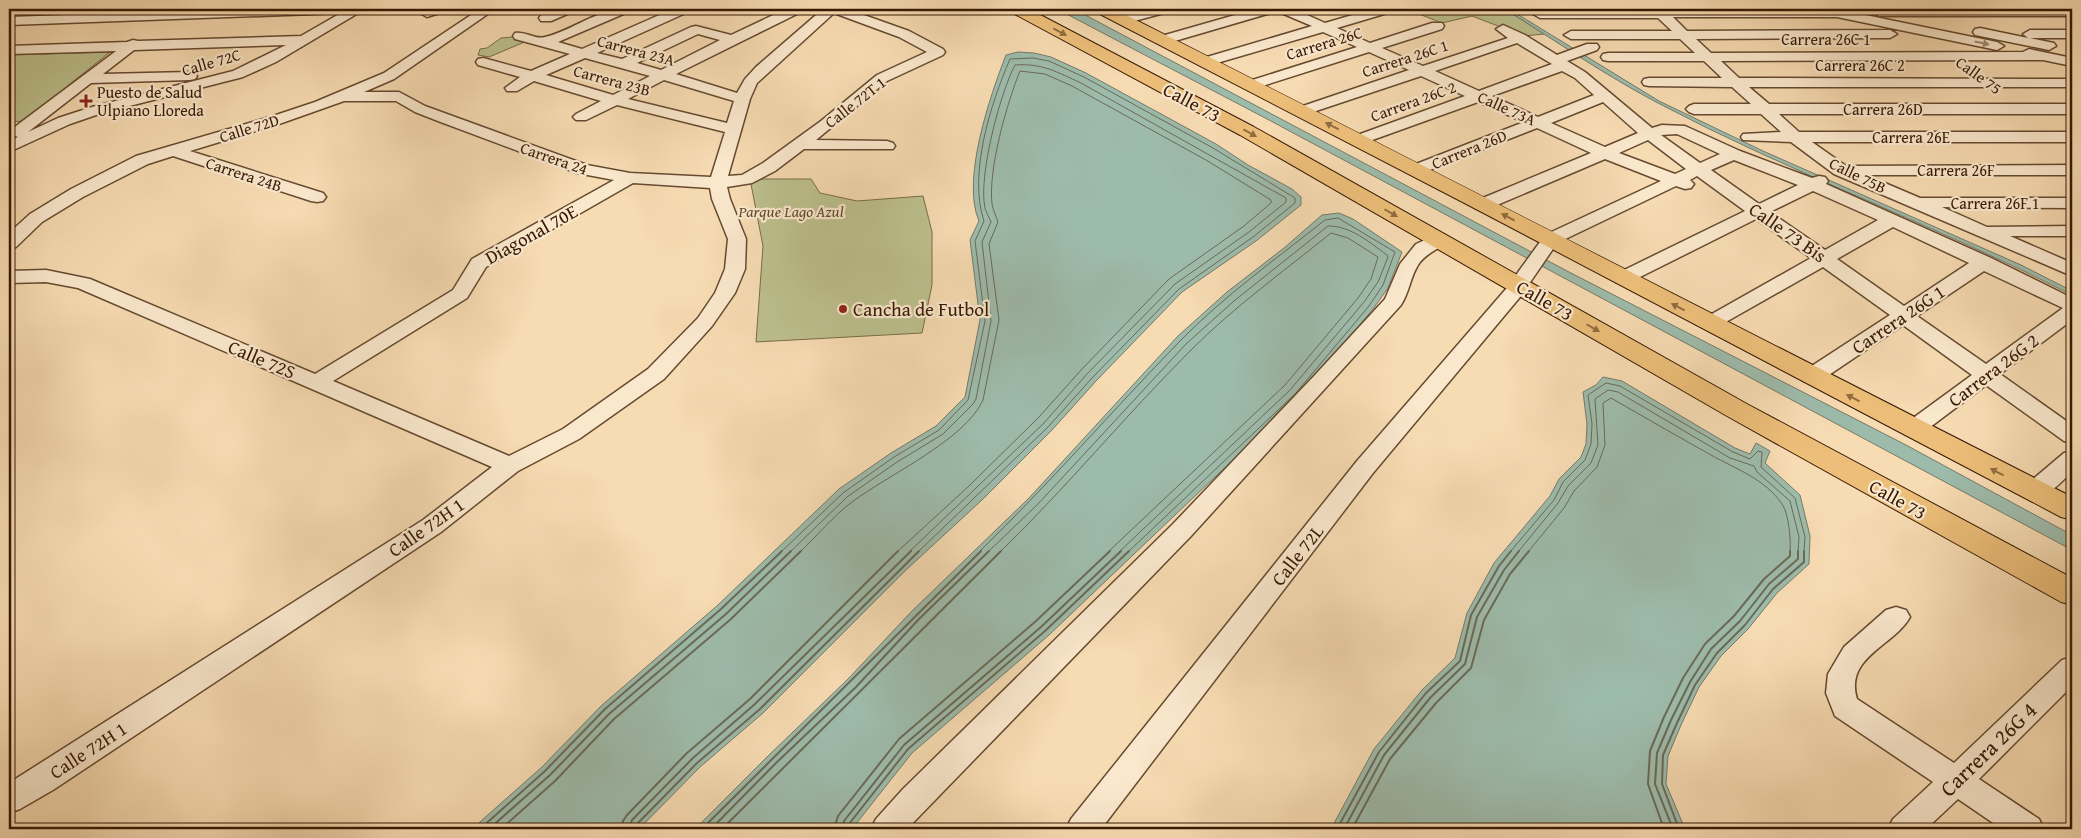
<svg xmlns="http://www.w3.org/2000/svg" width="2081" height="838" viewBox="0 0 2081 838" font-family="'Gentium Book Plus',serif">
	<rect width="100%" height="100%" fill="#f7dbb2"/>
	<filter id="stains"><feTurbulence type="fractalNoise" baseFrequency=".004" numOctaves="4"/><feColorMatrix values="0 0 0 0 .2 0 0 0 0 .09 0 0 0 0 .02 0 0 0 .5 -.17"/></filter>
	<radialGradient id="worn" r=".72"><stop offset=".6" stop-color="#630" stop-opacity="0"/><stop offset="1" stop-color="#630" stop-opacity=".3"/></radialGradient>
	<g fill="#bcc08d" stroke="#796c48">
		<path d="M1406 9H1505L1544 34 1524 36 1472 16 1442 23Z"/>
		<path d="M513 37 527 41 489 57 478 55 480 49 487 48 501 38Z"/>
		<path d="M110 52 24 121 9 122V55Z"/>
		<path d="M750 179H811L820 193 857 201 923 196 932 232V285L922 333 756 342 763 246Z"/>
	</g>
	<g fill="#9dbbab" stroke="#747a68">
		<path d="M1057 9H1074L1569 272 1906 445 2072 535V550L1269 120Z"/>
		<path d="M1505 9H1509L1659 101 1763 151 2021 265 2072 291V295C1936 225 1792 174 1656 102 1605 75 1554 40 1505 9Z"/>
		<path d="M1018 52 1034 53 1051 57 1086 73 1216 144 1248 165 1292 189 1301 197V205L1256 241 1182 292 1096 381 1052 430 982 500 906 570 763 713 700 767 639 829H472L542 767 601 706 718 605 839 489 891 453 936 426 965 397 980 320 970 240 979 221C961 180 990 96 1006 55Z"/>
		<path d="M1339 213 1353 219 1402 252 1388 288 1373 309 1298 398 1049 635 912 753 852 829H695L768 756 848 679 911 612 1029 498 1178 336 1227 292 1284 248 1322 215Z"/>
		<path d="M1603 377 1622 381 1735 448 1750 454 1756 443 1770 451 1765 463 1800 495 1810 536 1809 564 1777 593 1748 629 1721 656 1699 687 1681 725 1668 756 1666 784 1685 829H1331L1374 749 1422 690 1455 658 1467 613 1494 563 1550 496 1559 479 1581 457 1586 444 1587 424 1583 392 1596 385Z"/>
	</g>
	<g fill="none" stroke-linecap="round" stroke-linejoin="round">
		<g stroke="#6a6a57" stroke-width="1">
			<path d="M781 552 843 493 894 457 939 430 968 400 985 321 975 241 984 221C968 174 991 103 1010 59L1033 58 1049 61 1084 77 1213 148 1295 198V203L1253 237 1179 289 1092 378 1048 427 918 552"/>
			<path d="M790 552 847 497 897 462 943 434 973 404 976 399 991 321 982 242 991 222C989 217 986 212 985 208 978 177 1000 93 1015 65 1042 63 1057 72 1081 83L1286 198V202L1249 232 1175 284 1087 374 1044 423 909 552"/>
			<path d="M800 552C817 536 833 516 852 502 888 475 965 440 983 400L999 320 989 244 998 222C996 216 993 210 992 204 988 169 1007 103 1020 71L1045 74 1072 86 1206 160 1271 200V203L1244 226 1169 279 1082 369 1039 417 969 486 897 552"/>
			<path d="M979 552C1049 484 1112 411 1180 341 1224 296 1276 259 1325 220L1338 218 1395 252 1383 285 1369 306 1295 394 1128 552"/>
			<path d="M988 552 1037 505 1186 344 1234 301 1328 226C1351 226 1369 242 1387 255L1388 257 1378 282 1364 302 1290 390 1119 552"/>
			<path d="M1000 552C1066 488 1125 416 1191 350 1234 307 1284 271 1331 233L1348 238 1378 257 1371 279 1358 298 1285 385 1108 552"/>
			<path d="M1510 552 1554 500 1563 482 1585 460 1591 444 1592 424 1588 395 1606 383 1620 386 1733 452 1750 459 1758 451 1762 452 1761 467 1795 498 1805 537 1804 552"/>
			<path d="M1518 552 1558 503 1568 486 1591 463 1598 445 1595 399 1608 390 1618 392 1730 458 1754 466 1757 472 1790 501 1799 537 1798 552"/>
			<path d="M1528 552 1564 508 1574 491 1597 467 1605 445 1603 403 1611 398C1644 417 1677 436 1711 455 1736 469 1765 479 1782 504 1789 514 1791 540 1790 552"/>
		</g>
		<g stroke="#6a6a57" stroke-width="2">
			<path d="M480 829 545 771 605 709 721 609 782 551"/>
			<path d="M489 829 550 775 609 714 726 614 791 551"/>
			<path d="M501 829 555 781 614 719 731 619 801 551"/>
			<path d="M622 829 623 821 627 815 687 753 750 699 898 551"/>
			<path d="M629 829 632 820 693 758 755 704 911 551"/>
			<path d="M636 829 637 824 697 763 760 709 919 551"/>
			<path d="M702 829 981 551"/>
			<path d="M711 829 776 763 856 687 919 619 989 551"/>
			<path d="M722 829 1001 551"/>
			<path d="M834 829 838 816 899 739 1036 621 1110 551"/>
			<path d="M842 829 844 821 904 745 1041 627 1121 551"/>
			<path d="M848 829 849 824 908 749 1045 631 1129 551"/>
			<path d="M1337 829 1379 752 1426 693 1460 661 1471 615 1499 566 1511 551"/>
			<path d="M1344 829 1384 755 1430 698 1465 664 1477 617 1504 570 1519 551"/>
			<path d="M1352 829 1390 759 1436 703 1471 668 1484 620 1510 574 1529 551"/>
			<path d="M1664 829 1648 784 1650 751 1664 717 1683 678 1705 644 1734 616 1764 579 1790 556V551"/>
			<path d="M1673 829 1655 784 1657 753 1671 720 1690 682 1711 649 1740 621 1769 584 1798 559V551"/>
			<path d="M1679 829 1662 784 1663 755 1677 723 1695 685 1717 653 1745 625 1773 589 1804 562V551"/>
		</g>
		<g stroke="#664a2f" stroke-width="3">
			<g id="minor">
				<path d="M243 9H365L276 62 243 77 102 113 70 124 9 152V141L18 137 12 135 10 132 12 129 116 51 9 54V46L127 42 133 40 138 41 301 36 341 13 9 25V17ZM286 45 233 71 92 107 58 118 28 132 91 83 190 80 195 79 197 76 195 73 190 72 103 74 134 50Z"/>
				<path d="M426 9H445L443 12 427 17 420 13Z"/>
				<path d="M480 9H495L394 79 364 92H399L425 106 587 165 630 173 711 177 725 132 617 105 586 120H576L573 117 576 114 601 101 534 81 517 91H507L505 88 520 77 478 65 476 62 478 59 483 58 531 71 570 54 515 39 513 36 515 33C525 31 536 40 545 37 574 30 599 7 630 9L628 12 558 42 582 49 673 9H689L688 12 597 53 622 59 691 27 696 26 731 35 786 9H802L801 12 676 74 737 93 745 79 756 67 823 9H847L909 31 943 49 945 52 943 55 887 81 816 140 887 141 893 143 895 146 893 149H804L775 171 752 183 727 187 730 199 746 239 745 269 735 293 712 326 664 379 579 439 518 471 441 532 53 790 20 809 9 813V783L423 520 492 467 78 288 46 282 9 283V271L46 270 90 279 315 374 453 290 472 259 614 180 577 173 438 121 415 112 396 101H344L282 123 190 151 323 193 326 197 323 201 317 202 311 201 173 156 148 164 83 197 42 222 16 247 9 249V233L30 214 71 189 136 156 270 117 315 102 384 73ZM834 13 899 37 927 52 877 75 821 121 763 163 742 175 728 176 750 99 757 83ZM698 34 720 40 661 70 637 63ZM585 58 650 76 613 95 546 75ZM664 80 734 101 727 123 628 99ZM633 183 710 188 712 199 728 239 725 269 715 293 698 318 648 369 563 429 509 456 333 381 467 298 486 267Z"/>
				<path d="M556 9H574L572 12 551 21H541L539 18 541 15Z"/>
				<path d="M1149 9H1170L1168 12 1123 24 1116 20 1118 17Z"/>
				<path d="M1256 9H1276L1274 12 1168 43H1158L1156 40 1158 37Z"/>
				<path d="M1278 9H1294L1325 23 1373 9H1392L1391 12 1337 28 1370 43 1432 23H1442L1444 26 1442 29 1382 48 1423 66 1508 38 1496 29 1503 25 1525 35 1557 55 1587 44H1597L1599 47 1597 50 1567 61 1585 72 1652 128 1662 125 1685 126 1740 151 1812 178 1819 176 1825 177 1828 181 1826 184 1991 258 2072 298V320L2000 374 2072 425V443L2064 441 1986 385 1921 434 1913 436 1905 434 1902 429 1905 424 1972 375 1903 325 1820 381 1812 383 1804 381 1801 376 1804 371 1890 315 1823 267 1717 327 1710 329 1703 327 1700 323 1703 319 1811 258 1756 219 1630 282 1623 284 1616 282 1613 278 1616 274 1745 211 1697 176 1690 180 1694 184 1691 188 1685 189 1676 186 1557 243 1520 297 1373 473 1101 829H1066L1071 819 1357 461 1506 289 1545 235 1661 181 1605 159 1490 208 1484 209 1478 208 1475 204 1478 200 1591 153 1537 128 1417 175 1411 174 1409 170 1411 166 1524 122 1478 102 1364 143H1352L1350 140 1352 137 1465 96 1421 76 1307 114H1297L1294 111 1297 108 1409 70 1369 52 1256 88H1246L1244 85 1246 82 1357 47 1323 32 1210 65H1200L1198 62 1200 59 1312 26 1279 12ZM1517 43 1552 64 1479 91 1435 71ZM1562 71 1575 78 1594 95 1538 117 1492 96ZM1603 102 1638 133 1605 147 1551 123ZM1677 134 1720 154 1700 163 1661 135ZM1648 140 1686 169 1675 174 1619 153ZM1734 160 1798 185 1759 204 1711 170ZM1813 191 1878 220 1825 250 1770 212ZM1893 227 1969 263 1904 306 1837 259ZM1984 271 2063 308 1986 364 1917 316Z"/>
				<path d="M1650 9H1836L1997 42 2004 46 1997 50 1837 17H1673L1687 31 1890 30 1897 34 1890 38 1696 39 1711 53 2023 52 2029 49 2072 58V66L2043 60 1721 61 1739 78 2072 79V87H1749L1769 104H2072V114H1779L1799 132H2072V142H1812L1846 166 2072 165V175H1866L1920 198H2072V208L1942 207 1987 227 2072 226V236H2010L2072 263V276L1834 174 1791 142 1743 140 1741 137 1743 134 1781 132 1761 114H1694L1689 112 1686 109 1689 106 1694 104H1751L1732 87 1649 86 1644 85 1642 82 1644 79 1649 78H1722L1704 61H1608L1603 60 1601 57 1603 54 1608 53H1695L1680 39H1571L1564 35 1571 31H1672L1658 18H1540L1533 14 1540 10Z"/>
				<path d="M1874 9H2072V16H1879L1872 12Z"/>
				<path d="M1980 28 2028 38 2023 34 2030 30H2072V38H2030L2054 43 2056 46 2049 50 1975 35 1973 32 1975 29Z"/>
				<path d="M1438 234 1444 236 1447 240C1440 250 1426 252 1418 265 1410 278 1409 293 1401 305L1191 536 907 829H871L876 819 903 789 1173 524 1315 375 1385 299 1400 264 1416 244Z"/>
				<path d="M2072 451V472C2059 483 2046 502 2026 497L2023 491 2026 485 2064 453Z"/>
				<path d="M1896 607 1906 610 1910 617C1894 646 1844 657 1857 699L1954 763 2062 660 2072 657V686L1979 779 2039 819 2044 829H2002L1958 799 1926 829H1888L1893 819 1933 782 1835 716 1826 693 1828 674 1844 647 1886 610Z"/>
			</g>
		</g>
		<g stroke="#361903" stroke-width="2">
			<g id="major">
				<path d="M1009 9H1029L1254 127 1747 404 2072 578V605L2061 602 1727 416 1240 135 1011 12Z"/>
				<path d="M1094 9H1114C1434 170 1752 335 2072 497V520L2061 517 1476 209 1096 12Z"/>
			</g>
		</g>
		<use href="#minor" fill="#fae8cd" fill-rule="evenodd"/>
		<use href="#major" fill="#ecbe79" fill-rule="evenodd"/>
	</g>
	<defs><path id="oneway-solid" d="M-6-.8H1V-3.2L6.5 0L1 3.2V.8H-6Z" transform="scale(1.25)"/></defs>
	<g fill="#916c3e">
		<use href="#oneway-solid" transform="translate(1060 32) rotate(28)"/>
		<use href="#oneway-solid" transform="translate(1332 126) rotate(-153)"/>
		<use href="#oneway-solid" transform="translate(1250 133) rotate(29)"/>
		<use href="#oneway-solid" transform="translate(1391 213) rotate(30)"/>
		<use href="#oneway-solid" transform="translate(1508 217) rotate(-152)"/>
		<use href="#oneway-solid" transform="translate(1678 307) rotate(-153)"/>
		<use href="#oneway-solid" transform="translate(1593 328) rotate(30)"/>
		<use href="#oneway-solid" transform="translate(1853 398) rotate(-153)"/>
		<use href="#oneway-solid" transform="translate(1997 472) rotate(-153)"/>
	</g>
	<use fill="#a28b72" href="#oneway-solid" transform="translate(1982 43) rotate(12)"/>
	<g fill="#8f2418" stroke="#fae8cd" stroke-width="2">
		<path d="M83.5 93.5h5v5h5v5h-5v5h-5v-5h-5v-5h5z"/>
		<circle cx="843" cy="309" r="5"/>
	</g>
	<g text-anchor="middle" stroke-width="4.5" stroke-linejoin="round" paint-order="stroke">
		<g font-size="16" fill="#361903" stroke="#fae8cd">
			<text x="1826" y="45">Carrera 26C 1</text>
			<text transform="translate(1324 43) rotate(-17)" y="6">Carrera 26C</text>
			<text transform="translate(636 50) rotate(15)" y="6">Carrera 23A</text>
			<text transform="translate(1405 58) rotate(-18)" y="6">Carrera 26C 1</text>
			<text transform="translate(211 62) rotate(-16)" y="6">Calle 72C</text>
			<text x="1860" y="71">Carrera 26C 2</text>
			<text transform="translate(1979 75) rotate(36)" y="6">Calle 75</text>
			<text transform="translate(612 80) rotate(15)" y="6">Carrera 23B</text>
			<text transform="translate(1413 101) rotate(-20)" y="6">Carrera 26C 2</text>
			<text transform="translate(855 102) rotate(-38)" y="6">Calle 72T 1</text>
			<text transform="translate(1507 108) rotate(24)" y="6">Calle 73A</text>
			<text x="1883" y="115">Carrera 26D</text>
			<text transform="translate(249 128) rotate(-17)" y="6">Calle 72D</text>
			<text x="1911" y="143">Carrera 26E</text>
			<text transform="translate(1469 149) rotate(-22)" y="6">Carrera 26D</text>
			<text transform="translate(554 158) rotate(19)" y="6">Carrera 24</text>
			<text x="1956" y="176">Carrera 26F</text>
			<text transform="translate(244 174) rotate(18)" y="6">Carrera 24B</text>
			<text transform="translate(1858 175) rotate(26)" y="6">Calle 75B</text>
			<text x="1995" y="209">Carrera 26F 1</text>
		</g>
		<g font-size="16" fill="#361903" stroke="#fae8cd" text-anchor="start">
			<text x="97" y="98">Puesto de Salud<tspan x="97" dy="18">Ulpiano Lloreda</tspan></text>
		</g>
		<g font-size="16" font-style="italic" fill="#5e4b2c" stroke="#fae8cd">
			<text x="791" y="217">Parque Lago Azul</text>
		</g>
		<g font-size="19" fill="#361903" stroke="#fae8cd">
			<text transform="translate(1192 102) rotate(28)" y="7">Calle 73</text>
			<text transform="translate(1788 232) rotate(35)" y="7">Calle 73 Bis</text>
			<text transform="translate(531 234) rotate(-29)" y="7">Diagonal 70E</text>
			<text transform="translate(1545 300) rotate(30)" y="7">Calle 73</text>
			<text transform="translate(1898 319) rotate(-34)" y="7">Carrera 26G 1</text>
			<text transform="translate(262 359) rotate(23)" y="7">Calle 72S</text>
			<text transform="translate(1993 370) rotate(-37)" y="7">Carrera 26G 2</text>
			<text transform="translate(1898 499) rotate(29)" y="7">Calle 73</text>
			<text transform="translate(426 527) rotate(-35)" y="7">Calle 72H 1</text>
			<text transform="translate(1297 555) rotate(-52)" y="7">Calle 72L</text>
			<text transform="translate(88 750) rotate(-33)" y="7">Calle 72H 1</text>
		</g>
		<g font-size="19" fill="#361903" stroke="#fae8cd" text-anchor="start">
			<text x="853" y="316">Cancha de Futbol</text>
		</g>
		<g font-size="22" fill="#361903" stroke="#fae8cd">
			<text transform="translate(1988 749) rotate(-44)" y="8">Carrera 26G 4</text>
		</g>
	</g>
	<rect width="2081" height="838" fill="none" stroke="#f7dbb2" stroke-width="30"/>
	<rect x="10" y="10" width="2061" height="818" fill="none" stroke="#361903" stroke-width="2.5"/>
	<rect x="15" y="15" width="2051" height="808" fill="none" stroke="#361903"/>
	<rect width="100%" height="100%" filter="url(#stains)"/>
	<rect width="100%" height="100%" fill="url(#worn)"/>
</svg>
